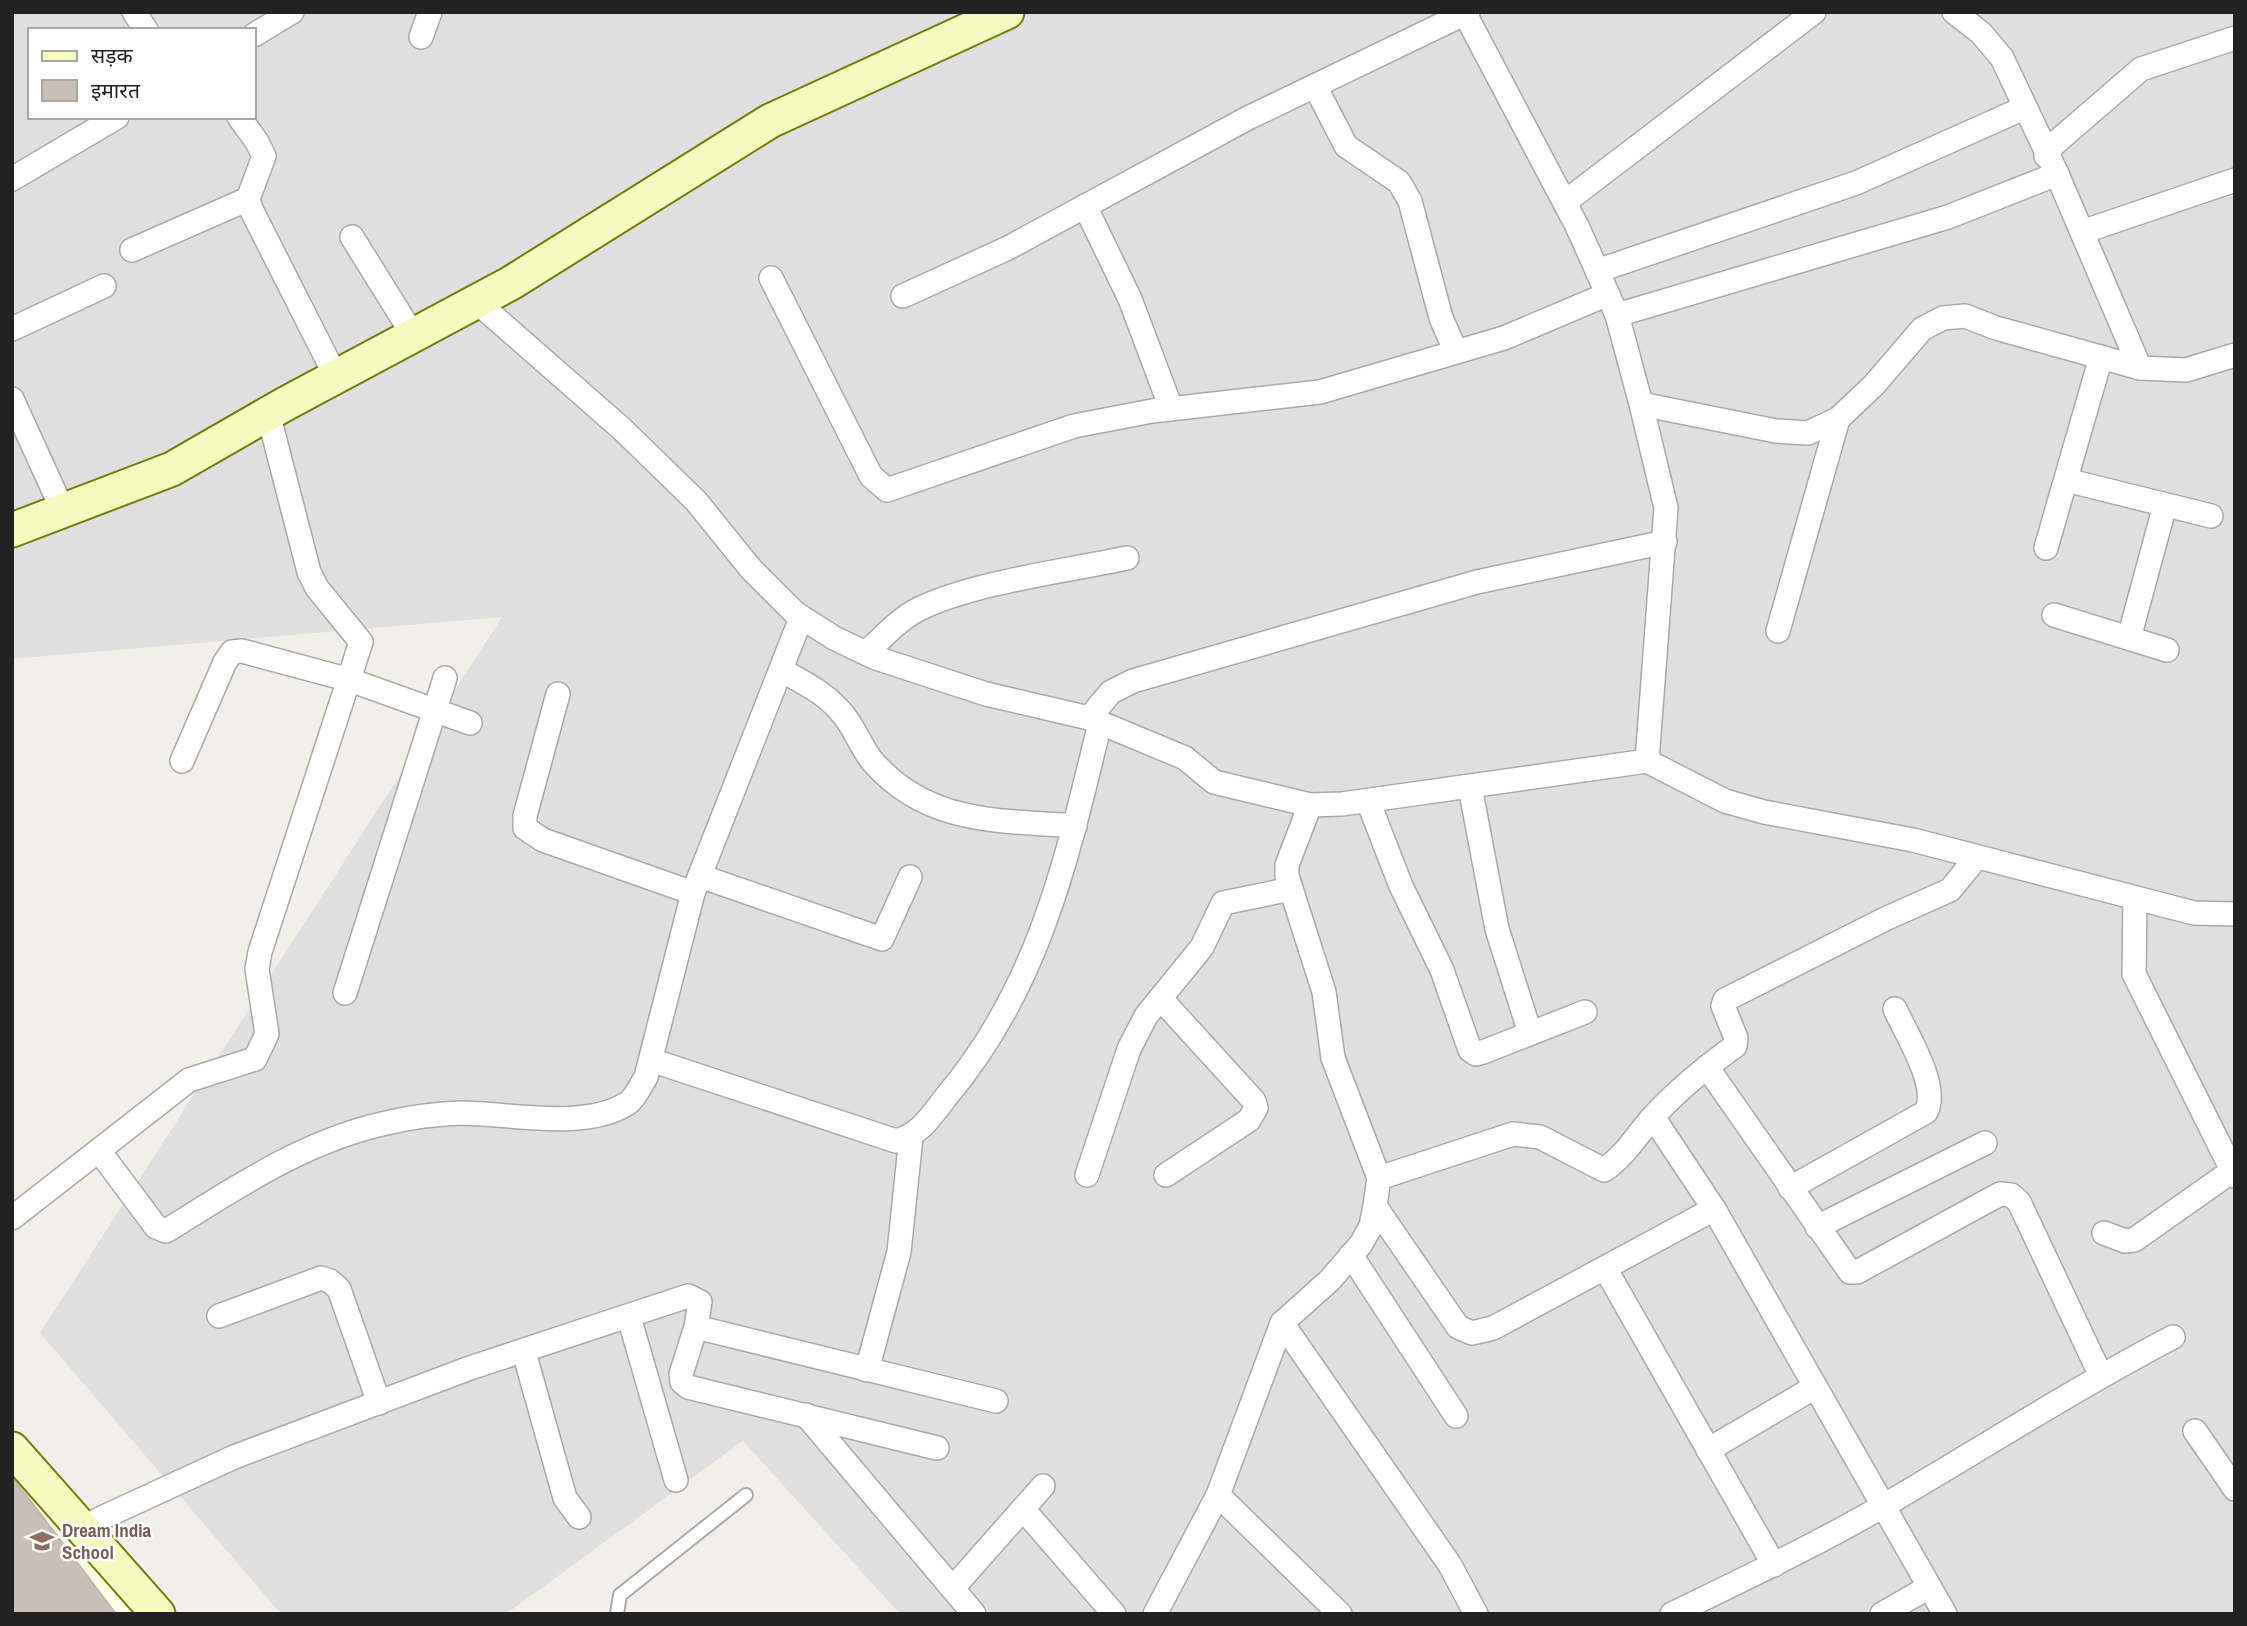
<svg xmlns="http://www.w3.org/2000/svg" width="2247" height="1626" viewBox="0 0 2247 1626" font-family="'Archivo Narrow','Noto Sans Devanagari',sans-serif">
	<rect width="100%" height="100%" fill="#f2efe9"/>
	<path fill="#e0dfdf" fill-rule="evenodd" d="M12 12H2235V1614H900L743 1441 506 1614H281L40 1333 502 617 12 659ZM30 30H254V117H30Z"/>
	<path fill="#ffffe5" d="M12 1469 132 1614H12Z"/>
	<path fill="#c7bfb8" stroke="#c4b6ab" stroke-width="2" d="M12 1478 27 1496 116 1614H12Z"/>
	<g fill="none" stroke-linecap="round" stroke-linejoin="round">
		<g stroke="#a9a9a9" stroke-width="16">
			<path id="lane" d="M617 1614 620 1595 746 1495"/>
		</g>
		<g stroke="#a9a9a9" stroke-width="26">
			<g id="street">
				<path d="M134 12 146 30"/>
				<path d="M1464 12 1577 226 1617 315 1641 404 1666 508 1647 761"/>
				<path d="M1954 12 1981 33 2002 58 2057 174 2140 368 2186 370 2235 355"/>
				<path d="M254 35 292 12"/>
				<path d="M421 37 430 12"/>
				<path d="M1315 86 1346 146 1399 182 1410 201 1441 318 1456 352"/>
				<path d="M239 117 257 142 264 156 248 199 251 209 330 365 333 378"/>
				<path d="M2046 156 2053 145 2141 69 2235 38"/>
				<path d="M12 179 117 117"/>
				<path d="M1565 202 1814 12"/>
				<path d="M1085 206 1130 299 1171 408"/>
				<path d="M2082 232 2235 180"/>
				<path d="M352 237 413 335"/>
				<path d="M132 250 248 199"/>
				<path d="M1597 271 1856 183 2024 108"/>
				<path d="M771 278 871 476 887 490 1074 426 1152 411 1320 392 1504 338 1608 294"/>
				<path d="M903 296 1008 248 1248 118 1468 12"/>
				<path d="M477 302 622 429 696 501 751 569 795 613 834 638 876 658 986 694 1089 718 1185 758 1214 782 1310 805 1342 804 1647 761 1725 801 1764 812 1913 840 2194 913 2235 914"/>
				<path d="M1617 315 1948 217 2057 174"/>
				<path d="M12 329 104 286"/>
				<path d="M12 399 63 511"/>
				<path d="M1641 404 1776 431 1808 433 1838 419 1874 385 1922 329 1943 318 1965 316 1996 328 2140 368"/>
				<path d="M2066 480 2211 516"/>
				<path d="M2046 548 2101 357"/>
				<path d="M2054 615 2167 650"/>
				<path d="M1778 631 1838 419"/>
				<path d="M2129 638 2165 505"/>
				<path d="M866 653C883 637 899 619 919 609 975 582 1066 571 1127 558"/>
				<path d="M781 670C805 683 829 695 845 717 856 731 862 749 873 762 929 825 999 820 1075 826"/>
				<path d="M558 694 525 816V828L543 840 693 893 801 618"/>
				<path d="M1089 718 1111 692 1133 681 1477 582 1665 542"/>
				<path d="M182 761 225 662 232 652 242 651 350 680 470 723"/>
				<path d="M1470 787 1497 929 1530 1033"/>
				<path d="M1368 801 1401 886 1442 970 1470 1050 1476 1054 1483 1052 1585 1012"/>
				<path d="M700 876 882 939 910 877"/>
				<path d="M2135 898 2134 974 2235 1176"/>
				<path d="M345 993 445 678"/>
				<path d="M1161 999 1254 1101 1256 1108 1249 1120 1166 1175"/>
				<path d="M651 1060 896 1141C920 1135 931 1116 946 1097 1039 987 1067 859 1100 723"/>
				<path d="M1707 1067 1850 1272H1857L2000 1194 2011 1195 2019 1202 2101 1376"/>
				<path d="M1653 1117 1714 1209 1945 1614"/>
				<path d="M100 1152 156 1227 166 1231C237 1187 307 1139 391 1122 412 1117 438 1114 460 1113 509 1113 585 1131 628 1103 636 1097 641 1085 646 1077L693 893"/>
				<path d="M1087 1175 1129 1049 1146 1016 1202 947 1223 903 1291 889"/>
				<path d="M1379 1178 1513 1134 1540 1137 1604 1170C1625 1156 1636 1136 1652 1118 1676 1091 1706 1067 1735 1046L1736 1038 1723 1006 1725 1000 1885 919 1950 890 1977 857"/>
				<path d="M1790 1188 1926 1112C1940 1086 1906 1034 1895 1009"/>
				<path d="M1375 1206 1458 1327 1472 1333 1493 1328 1714 1209"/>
				<path d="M12 1218 189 1080 255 1059 267 1034 257 969 260 952 361 642 317 588 309 572 268 413"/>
				<path d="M1817 1227 1985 1143"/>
				<path d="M2104 1233 2125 1241 2134 1240 2232 1171"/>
				<path d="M1351 1255 1456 1416"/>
				<path d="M1605 1268 1774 1565"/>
				<path d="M219 1316 321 1278 330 1281 339 1289 379 1403"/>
				<path d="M629 1317 676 1480"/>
				<path d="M1282 1323 1450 1565 1476 1614"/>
				<path d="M696 1327 681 1374 682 1382 688 1387 937 1448"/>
				<path d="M524 1352 565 1498 579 1517"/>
				<path d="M867 1370 899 1252 911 1137"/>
				<path d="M806 1415 974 1614"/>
				<path d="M2195 1431 2235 1489"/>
				<path d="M1708 1450 1815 1387"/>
				<path d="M1218 1495 1340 1614"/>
				<path d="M1023 1509 1114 1614"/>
				<path d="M80 1528 234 1457 470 1368 688 1296 700 1302 696 1327 996 1401"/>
				<path d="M953 1588 1043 1486"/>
				<path d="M1155 1614 1218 1495 1282 1323 1330 1280 1361 1244 1371 1226 1375 1206 1379 1178 1333 1058 1324 992 1287 876V865L1310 805"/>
				<path d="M1672 1614C1744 1579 1816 1545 1885 1505 1981 1449 2074 1389 2173 1337"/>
				<path d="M1882 1614 1929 1587"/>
			</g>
		</g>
		<g stroke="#707d05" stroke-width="37">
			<g id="secondary">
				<path d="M12 530 172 469 285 404 511 283 770 121 1007 12"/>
				<path d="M12 1449 158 1614"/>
			</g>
		</g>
		<use href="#lane" stroke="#fff" stroke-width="12"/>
		<use href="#street" stroke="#fff" stroke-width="23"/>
		<use href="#secondary" stroke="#f7fabf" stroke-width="33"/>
	</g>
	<defs>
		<g id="school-bare" transform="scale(1.89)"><path d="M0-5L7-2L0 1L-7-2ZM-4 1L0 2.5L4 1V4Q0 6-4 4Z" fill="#8d6e63" stroke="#fff" stroke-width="2.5" paint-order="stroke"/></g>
	</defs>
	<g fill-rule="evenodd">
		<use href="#school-bare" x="42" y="1541"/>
	</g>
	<g text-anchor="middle" stroke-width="5" stroke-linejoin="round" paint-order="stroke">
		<g font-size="19" font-weight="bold" fill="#785e54" stroke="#fff" text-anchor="start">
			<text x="62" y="1537">Dream India<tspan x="62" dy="22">School</tspan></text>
		</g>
	</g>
	<rect width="2247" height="1626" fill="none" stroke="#222222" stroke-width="28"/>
	<rect x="28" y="28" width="228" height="91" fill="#ffffff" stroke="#a7a7a7" stroke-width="2"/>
	<rect x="42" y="51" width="35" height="10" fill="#f7fabf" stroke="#a7a7a7" stroke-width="2"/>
	<text x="91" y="63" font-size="21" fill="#222222">सड़क</text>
	<rect x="42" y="80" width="35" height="21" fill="#c7bfb8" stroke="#a7a7a7" stroke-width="2"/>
	<text x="91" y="98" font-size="21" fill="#222222">इमारत</text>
</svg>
